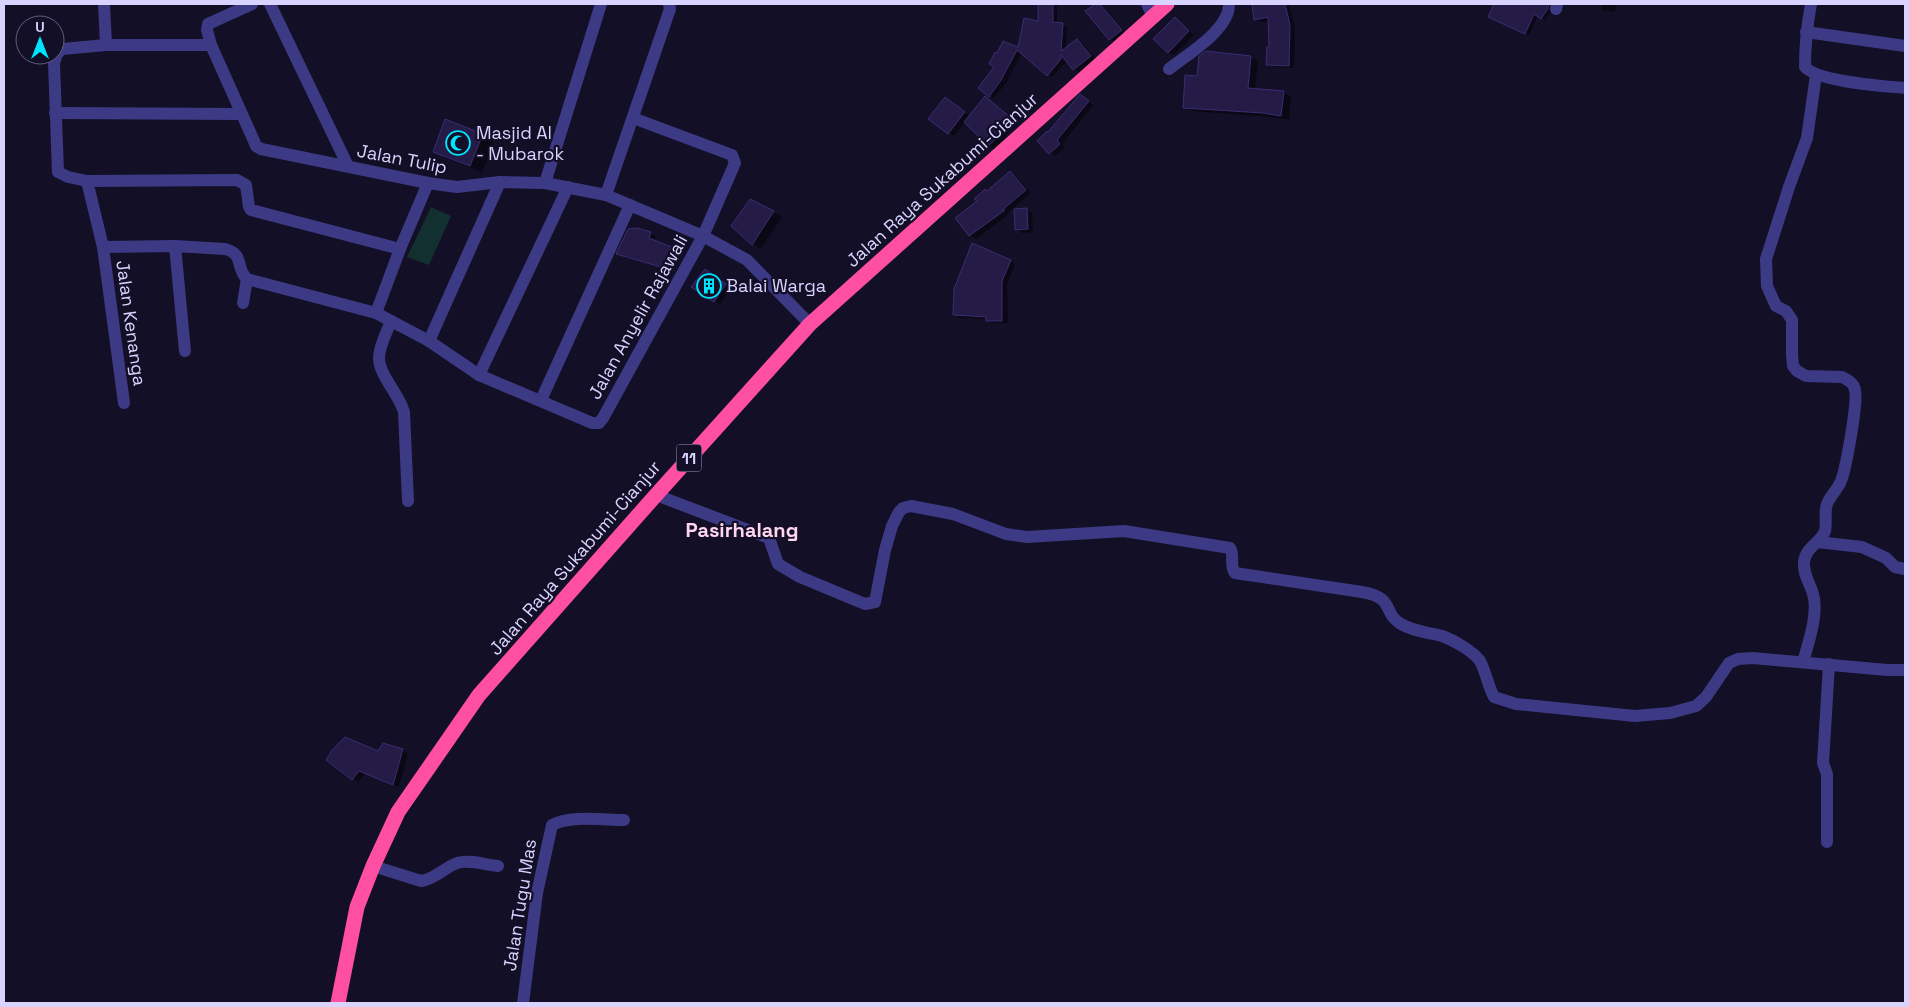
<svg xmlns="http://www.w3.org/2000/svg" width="1909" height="1007" viewBox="0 0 1909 1007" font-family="'Space Grotesk',sans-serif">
	<rect width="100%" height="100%" fill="#130f26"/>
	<path fill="#12302f" d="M431 207 451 216 429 265 407 257Z"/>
	<g fill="#0007">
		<path d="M1039 4H1057V24L1067 27 1066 49 1077 40 1082 43 1095 59 1079 72 1074 69 1066 59V62L1052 77 1022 53 1006 83 994 98 990 96 996 66 991 63 1019 49 1039 22Z"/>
		<path d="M1097 4 1104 6 1126 34 1115 42 1110 39 1087 11Z"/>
		<path d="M1253 4H1289L1295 29 1294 68 1273 67 1267 64 1270 49V21L1261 22 1256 19Z"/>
		<path d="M1496 4H1553L1551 11 1545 20 1538 15 1529 35 1489 17Z"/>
		<path d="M1603 4H1616L1615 12 1602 10Z"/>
		<path d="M1175 19 1194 35 1174 55 1168 52Z"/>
		<path d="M1251 57 1258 61 1255 90 1283 92 1291 97 1289 120 1272 117 1192 111 1184 107Z"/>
		<path d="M1086 99 1093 105 1062 144 1065 147 1056 156 1050 153 1049 133Z"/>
		<path d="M990 101 1016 122 1005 136 1006 137 994 149 989 145 966 121 954 136 949 133 951 102 970 116Z"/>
		<path d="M482 135 494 142 482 172 446 158 434 151Z"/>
		<path d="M1010 173 1015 176 1031 193 1008 213 1009 214 976 239 970 235 957 218 978 201Z"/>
		<path d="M750 201 782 217 761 249 753 244 733 226Z"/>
		<path d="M1026 210 1032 213 1033 232 1022 233 1017 229Z"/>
		<path d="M637 230 651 233 656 236 654 241 679 252 669 270 623 257 618 254Z"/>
		<path d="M1010 261 1015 264 1007 285 1008 323H992L987 319 960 318 954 315Z"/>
		<path d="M710 274 731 288 720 304 692 287Z"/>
		<path d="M383 745 408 753 399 787 365 773 358 782 328 759 379 753Z"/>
	</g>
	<g fill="#241b47" stroke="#3b2d73">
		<path d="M1038 4H1053V22L1063 23 1061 51 1077 39 1091 56 1073 70 1061 55V59L1047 76 1017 50 1001 80 989 97 978 88 994 67 989 64 995 52 997 53 1003 41 1018 47 1024 18 1038 21Z"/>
		<path d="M1095 4H1100L1122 30 1109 40 1085 11Z"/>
		<path d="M1252 4H1285L1290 25 1289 66 1266 65 1267 47H1269L1268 17 1254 20Z"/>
		<path d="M1494 4H1549L1548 9 1541 19 1534 14 1525 34 1488 17Z"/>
		<path d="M1175 17 1189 31 1168 53 1153 39Z"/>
		<path d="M1206 51 1251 56 1248 88 1284 91 1281 116 1263 113 1183 108 1185 75 1197 76 1199 56Z"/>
		<path d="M1080 94 1089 101 1057 140 1060 144 1049 154 1037 141 1047 131 1048 132Z"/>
		<path d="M985 96 1011 118 1000 132 1001 134 988 146 964 122Z"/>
		<path d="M945 97 965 112 948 134 928 119Z"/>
		<path d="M445 119 483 134 470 166 433 152Z"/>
		<path d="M1010 171 1026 190 1002 210H1005L969 236 955 218 977 201 974 199 985 189 987 191Z"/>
		<path d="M750 199 774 211 752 245 731 226Z"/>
		<path d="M1027 208 1028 229 1015 230 1014 209Z"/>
		<path d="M637 228 651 232 649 238 674 248 664 268 616 254 628 229Z"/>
		<path d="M972 243 1011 260 1002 281V321H986V317L953 315 954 289Z"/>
		<path d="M705 269 726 284 714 302 691 287Z"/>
		<path d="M345 737 378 751 383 743 403 749 393 785 359 771 352 780 326 760 332 750Z"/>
	</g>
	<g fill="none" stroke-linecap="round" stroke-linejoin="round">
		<g stroke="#3d3a85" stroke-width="12">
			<path d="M104 4 106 45"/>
			<path d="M252 4 208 24 207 30 211 45 254 141 256 146 261 149 428 183 457 187 500 182 545 183 606 195 703 236 747 260 810 324"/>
			<path d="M270 4 348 166"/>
			<path d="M1147 4 1153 16"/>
			<path d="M1811 4C1807 25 1805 45 1805 67 1819 82 1883 86 1905 88"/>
			<path d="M1556 9 1557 4"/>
			<path d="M1806 32 1905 46"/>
			<path d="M211 45H106L62 49 57 54 54 63 58 172 68 177 87 181 103 247 175 246 225 249C245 254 235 268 247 279L376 313 429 341 479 375 592 423H599L603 418 703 236 735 163 732 155 633 118"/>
			<path d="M1169 69C1188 54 1230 29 1229 4"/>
			<path d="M55 113 241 114"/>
			<path d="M87 181 237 180 246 185 249 207 251 210 400 249"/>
			<path d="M545 183 601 4"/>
			<path d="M606 195 670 9 669 4"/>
			<path d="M175 246 185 351"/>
			<path d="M103 247 124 403"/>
			<path d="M243 303 247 279"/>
			<path d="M376 313 400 249 428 183"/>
			<path d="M391 321C387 332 379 346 379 358 379 375 399 394 404 412L408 501"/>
			<path d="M429 341 500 182"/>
			<path d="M479 375 568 187"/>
			<path d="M541 400 630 205"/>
			<path d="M656 495 769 538 778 564 800 577 865 604 875 602 885 550 892 526 899 512 903 508 911 506 953 514 1006 534 1027 537 1124 531 1230 548C1235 555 1229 566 1235 573L1362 592C1396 598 1382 613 1401 624 1415 632 1427 632 1442 636 1453 640 1473 651 1480 661 1486 672 1488 686 1494 697L1516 704 1635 716 1670 713 1696 706 1706 697 1729 663 1738 659 1753 658 1887 670H1905"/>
			<path d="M1817 542 1862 547 1886 558 1895 567 1905 569"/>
			<path d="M1803 662C1808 644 1819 613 1813 594 1810 583 1803 575 1804 562 1806 546 1821 543 1825 531 1827 522 1824 512 1827 504 1830 496 1838 489 1841 481 1846 468 1858 403 1855 390 1854 383 1848 380 1842 377L1806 376 1797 371 1793 366 1792 354V320L1786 311 1776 306 1767 286 1766 259 1789 187 1807 138 1816 75"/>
			<path d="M1827 842V774L1823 763 1829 664"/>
			<path d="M373 866 421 881C435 879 444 868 457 863 469 859 486 865 498 866"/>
			<path d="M523 1003 537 893 552 825C570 815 604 820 624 820"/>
		</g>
		<path stroke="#ff4fa3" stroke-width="15" d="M338 1003 357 907 373 866 398 812 479 695 656 495 810 324 1167 4"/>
	</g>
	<defs>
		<g id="mosque-ring" transform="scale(1.25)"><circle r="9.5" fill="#130f26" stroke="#00e5ff" stroke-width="1.5"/><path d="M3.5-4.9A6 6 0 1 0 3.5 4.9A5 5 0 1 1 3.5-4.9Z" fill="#00e5ff"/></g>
		<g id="building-ring" transform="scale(1.25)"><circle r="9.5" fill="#130f26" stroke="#00e5ff" stroke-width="1.5"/><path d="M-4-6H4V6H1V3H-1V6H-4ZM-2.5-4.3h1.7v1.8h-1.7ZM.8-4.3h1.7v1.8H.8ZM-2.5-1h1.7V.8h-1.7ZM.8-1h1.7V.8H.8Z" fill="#00e5ff"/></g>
	</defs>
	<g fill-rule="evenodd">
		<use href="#mosque-ring" x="458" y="143"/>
		<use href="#building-ring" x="709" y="286"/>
	</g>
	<g text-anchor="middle" stroke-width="4.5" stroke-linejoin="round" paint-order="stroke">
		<rect fill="#130f26" stroke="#9e99be" stroke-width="1" x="676.5" y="444.5" width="25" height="27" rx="4"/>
		<g font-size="16" font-weight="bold" fill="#d9d4ff">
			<text x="689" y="464">11</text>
		</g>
		<g font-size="18" fill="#d9d4ff" stroke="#130f26" text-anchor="start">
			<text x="476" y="139">Masjid Al<tspan x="476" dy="21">- Mubarok</tspan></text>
			<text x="726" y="292">Balai Warga</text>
		</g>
		<g font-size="18" fill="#d9d4ff" stroke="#130f26">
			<text transform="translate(402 159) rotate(11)" y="6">Jalan Tulip</text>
			<text transform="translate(942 180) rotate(-42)" y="6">Jalan Raya Sukabumi-Cianjur</text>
			<text transform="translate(638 317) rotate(-61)" y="6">Jalan Anyelir Rajawali</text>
			<text transform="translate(131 323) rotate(82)" y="6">Jalan Kenanga</text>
			<text transform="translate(575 558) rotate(-49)" y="6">Jalan Raya Sukabumi-Cianjur</text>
			<text transform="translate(520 905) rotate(-81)" y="6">Jalan Tugu Mas</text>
		</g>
		<g font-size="20" font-weight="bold" fill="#ffd6f0" stroke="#130f26">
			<text x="742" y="537">Pasirhalang</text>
		</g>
	</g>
	<rect width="1909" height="1007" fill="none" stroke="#d9d4ff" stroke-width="10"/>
	<g transform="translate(40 40)"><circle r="24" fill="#130f26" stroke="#625e7d"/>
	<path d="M0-4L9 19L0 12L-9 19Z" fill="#00e5ff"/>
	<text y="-8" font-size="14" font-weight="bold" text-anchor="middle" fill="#d9d4ff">U</text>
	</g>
</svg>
